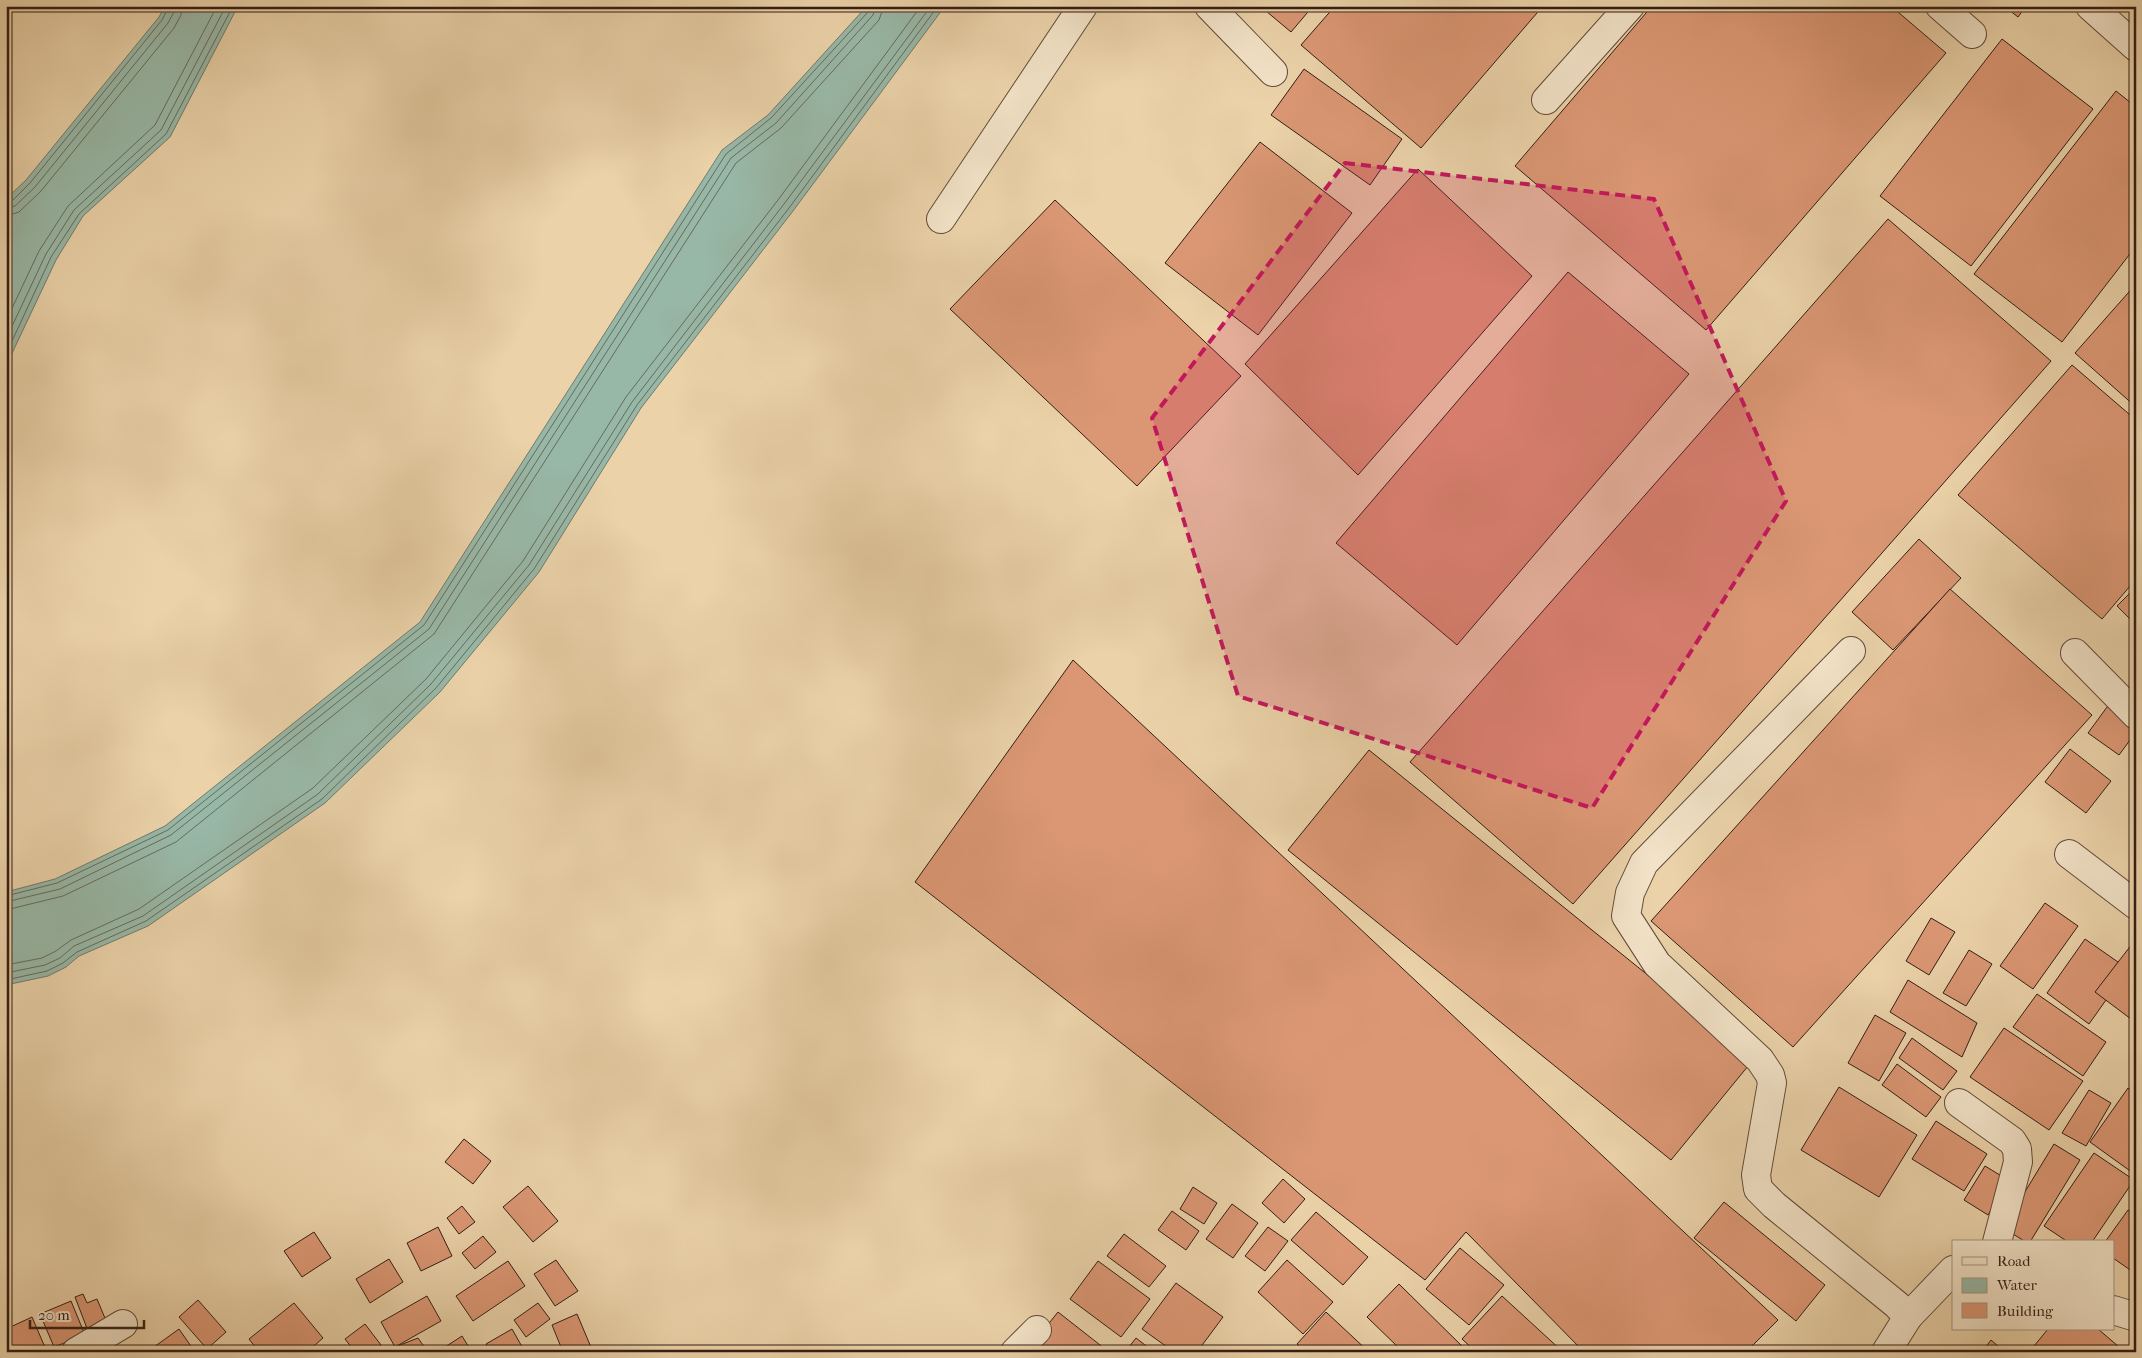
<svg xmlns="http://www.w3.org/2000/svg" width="2142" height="1358" viewBox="0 0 2142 1358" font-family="'IM FELL French Canon',serif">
	<rect width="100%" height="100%" fill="#ebd2a9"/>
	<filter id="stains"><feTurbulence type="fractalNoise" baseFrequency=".004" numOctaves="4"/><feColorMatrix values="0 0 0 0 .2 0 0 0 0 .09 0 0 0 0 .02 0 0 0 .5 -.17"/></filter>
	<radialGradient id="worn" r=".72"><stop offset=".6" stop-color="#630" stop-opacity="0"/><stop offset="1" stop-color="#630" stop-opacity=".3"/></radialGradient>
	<g fill="#98b8a7" stroke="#707a6d">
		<path d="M165 6H238L170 137 83 216 56 260 6 366V199L26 180 159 17Z"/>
		<path d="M867 6H945L793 211 641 408 539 572 440 692 325 803 148 926 79 956 66 967 48 976 6 985V892L55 879 165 826 420 622 722 150 768 115Z"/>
	</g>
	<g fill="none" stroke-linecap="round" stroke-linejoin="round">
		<g stroke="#666a5e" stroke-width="1">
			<path d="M6 202 12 201 30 183 162 20 169 6"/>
			<path d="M6 208 15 206 35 187 168 23 174 12 175 6"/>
			<path d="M6 216 19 212 41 191 174 28 181 15 182 6"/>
			<path d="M6 321 39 251 68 206 155 125 217 6"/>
			<path d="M6 339 46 254 74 210 161 130 226 6"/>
			<path d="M6 354 51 257 79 214 166 134 233 6"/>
			<path d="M6 896 57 883 168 830 424 625 726 154 771 118 868 12 870 6"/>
			<path d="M6 902 60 889 171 835 429 629 731 158 776 123 873 15 876 6"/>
			<path d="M6 910 63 896 176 842 434 634 736 163 781 128 879 20 884 6"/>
			<path d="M6 965 42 958 56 951 71 940 139 909 313 788 426 679 523 561 626 397 778 200 921 6"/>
			<path d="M6 973 45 965 60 958 74 946 143 916 318 794 431 684 529 565 632 402 784 204 931 6"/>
			<path d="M6 980 47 971 63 963 77 952 146 921 322 799 436 688 534 569 637 405 789 208 938 6"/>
		</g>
	</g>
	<g fill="#db9774" stroke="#331d15">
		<path d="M1260 6H1313L1291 32Z"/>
		<path d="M1335 6H1543L1421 148 1301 45Z"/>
		<path d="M1652 6H1891L1946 53 1706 330 1515 166Z"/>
		<path d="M2004 6H2026L2018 17Z"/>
		<path d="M2002 39 2093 109 1971 266 1880 196Z"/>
		<path d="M1304 69 1402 139 1370 185 1271 115Z"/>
		<path d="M2116 91 2136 107V246L2062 342 1974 274Z"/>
		<path d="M1260 142 1352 213 1258 335 1165 263Z"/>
		<path d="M1418 169 1532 276 1358 475 1245 364Z"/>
		<path d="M1055 200 1241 376 1137 486 950 309Z"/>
		<path d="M1888 219 2051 361 1573 904 1410 762Z"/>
		<path d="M1568 272 1689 374 1457 645 1336 543Z"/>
		<path d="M2136 284V407L2075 353Z"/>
		<path d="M2072 365 2136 420V579L2102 619 1958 495Z"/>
		<path d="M1919 539 1961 578 1893 650 1852 612Z"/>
		<path d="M2136 587V625L2117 606Z"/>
		<path d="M1950 589 2092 715 1793 1047 1651 921Z"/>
		<path d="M1073 660 1778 1320 1746 1352H1584L1466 1232 1425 1280 915 882Z"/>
		<path d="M2110 703 2136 721V732L2119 755 2088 733Z"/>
		<path d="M2070 749 2111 781 2086 813 2045 782Z"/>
		<path d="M1369 750 1753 1060 1671 1160 1288 850Z"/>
		<path d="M2136 873V896L2125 888Z"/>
		<path d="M2045 903 2078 926 2033 989 2000 966Z"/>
		<path d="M1931 918 1955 932 1929 975 1906 961Z"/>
		<path d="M2085 939 2128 969 2089 1024 2047 993Z"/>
		<path d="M2132 944 2136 947V1012L2131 1019 2095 992Z"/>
		<path d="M1969 950 1992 964 1966 1006 1943 993Z"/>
		<path d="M1908 980 1977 1023 1962 1057 1890 1012Z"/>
		<path d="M2037 994 2106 1042 2083 1076 2013 1027Z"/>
		<path d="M1875 1015 1906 1033 1879 1081 1848 1063Z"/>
		<path d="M2004 1028 2083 1081 2049 1130 1970 1077Z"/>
		<path d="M1912 1038 1957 1071 1943 1090 1899 1058Z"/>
		<path d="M1897 1064 1941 1097 1926 1117 1882 1085Z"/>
		<path d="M1839 1087 1917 1135 1879 1197 1801 1150Z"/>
		<path d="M2128 1088 2136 1094V1168L2133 1173 2090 1142Z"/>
		<path d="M2089 1090 2111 1103 2086 1146 2062 1133Z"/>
		<path d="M1936 1121 1987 1154 1964 1191 1912 1159Z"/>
		<path d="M464 1139 491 1161 473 1184 445 1162Z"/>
		<path d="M2054 1144 2080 1160 2030 1242H2026L2003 1228Z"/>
		<path d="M2094 1153 2134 1180 2092 1242H2068L2044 1226Z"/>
		<path d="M1985 1166 2008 1180 1988 1215 1964 1200Z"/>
		<path d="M1283 1179 1305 1199 1284 1223 1262 1203Z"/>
		<path d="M528 1186 558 1221 533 1242 503 1207Z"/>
		<path d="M1193 1187 1217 1203 1204 1224 1180 1209Z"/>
		<path d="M2136 1192V1204L2130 1200Z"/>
		<path d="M1724 1202 1825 1285 1796 1321 1694 1238Z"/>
		<path d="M1232 1204 1258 1223 1233 1258 1206 1239Z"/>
		<path d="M462 1206 475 1222 459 1234 447 1218Z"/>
		<path d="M2128 1210 2136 1215V1274L2113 1258V1242H2105Z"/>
		<path d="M1172 1211 1199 1231 1186 1250 1158 1230Z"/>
		<path d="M1316 1212 1368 1257 1343 1285 1291 1240Z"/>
		<path d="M438 1227 452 1256 421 1271 407 1243Z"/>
		<path d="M1268 1227 1288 1241 1265 1271 1245 1256Z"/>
		<path d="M314 1232 331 1258 302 1277 284 1251Z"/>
		<path d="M1124 1234 1166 1266 1149 1287 1107 1256Z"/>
		<path d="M483 1236 496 1252 475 1269 462 1253Z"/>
		<path d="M1460 1248 1504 1285 1469 1325 1426 1289Z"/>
		<path d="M389 1259 403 1282 370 1303 356 1279Z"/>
		<path d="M556 1260 578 1291 555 1306 534 1274Z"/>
		<path d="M1287 1260 1333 1302 1303 1334 1258 1292Z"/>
		<path d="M508 1261 525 1286 473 1321 456 1296Z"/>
		<path d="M1098 1261 1150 1299 1121 1337 1070 1299Z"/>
		<path d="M1176 1283 1223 1317 1197 1352H1174L1142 1329Z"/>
		<path d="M1399 1284 1468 1352H1399L1401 1350 1367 1317Z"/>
		<path d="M83 1294 87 1303 97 1299 107 1323 88 1331 75 1297Z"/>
		<path d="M427 1296 441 1321 395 1347 381 1322Z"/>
		<path d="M1502 1296 1563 1352H1476L1462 1339Z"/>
		<path d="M198 1300 226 1332 207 1349 179 1317Z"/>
		<path d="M71 1301 85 1335 54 1347 40 1314Z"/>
		<path d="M294 1303 323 1338 307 1352H259L249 1339Z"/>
		<path d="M538 1303 550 1319 526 1337 514 1320Z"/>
		<path d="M1058 1312 1109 1352H1026Z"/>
		<path d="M1326 1312 1369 1352H1305L1297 1344Z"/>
		<path d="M577 1314 593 1352H563L552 1325Z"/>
		<path d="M32 1317 47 1352H11L6 1341V1329Z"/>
		<path d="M365 1324 381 1345 371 1352H355L345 1339Z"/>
		<path d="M179 1329 195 1352H158L154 1347Z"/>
		<path d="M512 1329 525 1352H491L486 1344Z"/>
		<path d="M2048 1329H2098L2125 1352H2041L2034 1346Z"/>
		<path d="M462 1336 470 1349 467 1352H443L442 1349Z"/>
		<path d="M418 1338 428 1352H397L395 1347Z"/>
		<path d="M1136 1338 1154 1352H1125Z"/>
		<path d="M1991 1340 2005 1352H1982Z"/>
		<path d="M550 1346 554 1352H538Z"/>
	</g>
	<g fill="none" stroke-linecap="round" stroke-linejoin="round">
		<g stroke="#614a3a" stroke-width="30">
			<g id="minor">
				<path d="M1209 6 1273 72"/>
				<path d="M1940 6 1972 34"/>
				<path d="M2090 6 2136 47"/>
				<path d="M1546 100 1630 6"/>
				<path d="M941 219 1083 6"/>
				<path d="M1851 651 1644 863 1630 893 1626 916 1657 964 1760 1060 1770 1075 1772 1083 1756 1175 1758 1189 1774 1205 1897 1305 1908 1317"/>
				<path d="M2075 653 2136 715"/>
				<path d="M2069 854 2136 905"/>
				<path d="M1959 1103 2012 1141 2017 1149 2018 1162 1997 1242"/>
				<path d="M2113 1310 2136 1317"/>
				<path d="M76 1352 123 1324"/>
				<path d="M1015 1352 1037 1330"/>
				<path d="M1886 1352 1908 1317 1953 1270"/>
			</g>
		</g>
		<use href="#minor" stroke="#f2e2c7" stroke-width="28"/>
	</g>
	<path fill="#c2185b" fill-opacity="0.2" stroke="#c2185b" stroke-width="4" stroke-dasharray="10 6" stroke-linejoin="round" d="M1345 163 1654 199 1786 501 1592 808 1238 696 1152 418Z"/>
	<rect width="2142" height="1358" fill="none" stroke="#ebd2a9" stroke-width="25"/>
	<rect x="8" y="8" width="2127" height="1343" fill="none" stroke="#331d15" stroke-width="2.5"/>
	<rect x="12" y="12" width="2117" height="1333" fill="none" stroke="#331d15"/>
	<rect x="1952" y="1240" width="162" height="90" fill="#f2e2c7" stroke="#a69380"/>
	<rect x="1962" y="1257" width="25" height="8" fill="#f2e2c7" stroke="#a69380"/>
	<text x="1997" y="1266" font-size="15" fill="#331d15">Road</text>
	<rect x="1962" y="1278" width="25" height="15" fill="#98b8a7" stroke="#a69380"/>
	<text x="1997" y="1290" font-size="15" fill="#331d15">Water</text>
	<rect x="1962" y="1303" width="25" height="15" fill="#db9774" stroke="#a69380"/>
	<text x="1997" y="1316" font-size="15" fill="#331d15">Building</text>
	<path d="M30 1320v8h114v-8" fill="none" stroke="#331d15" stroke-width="2.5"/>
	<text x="38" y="1320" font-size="15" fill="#331d15" stroke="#f2e2c7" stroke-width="4" paint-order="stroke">20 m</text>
	<rect width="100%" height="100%" filter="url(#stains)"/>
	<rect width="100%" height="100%" fill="url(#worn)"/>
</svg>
